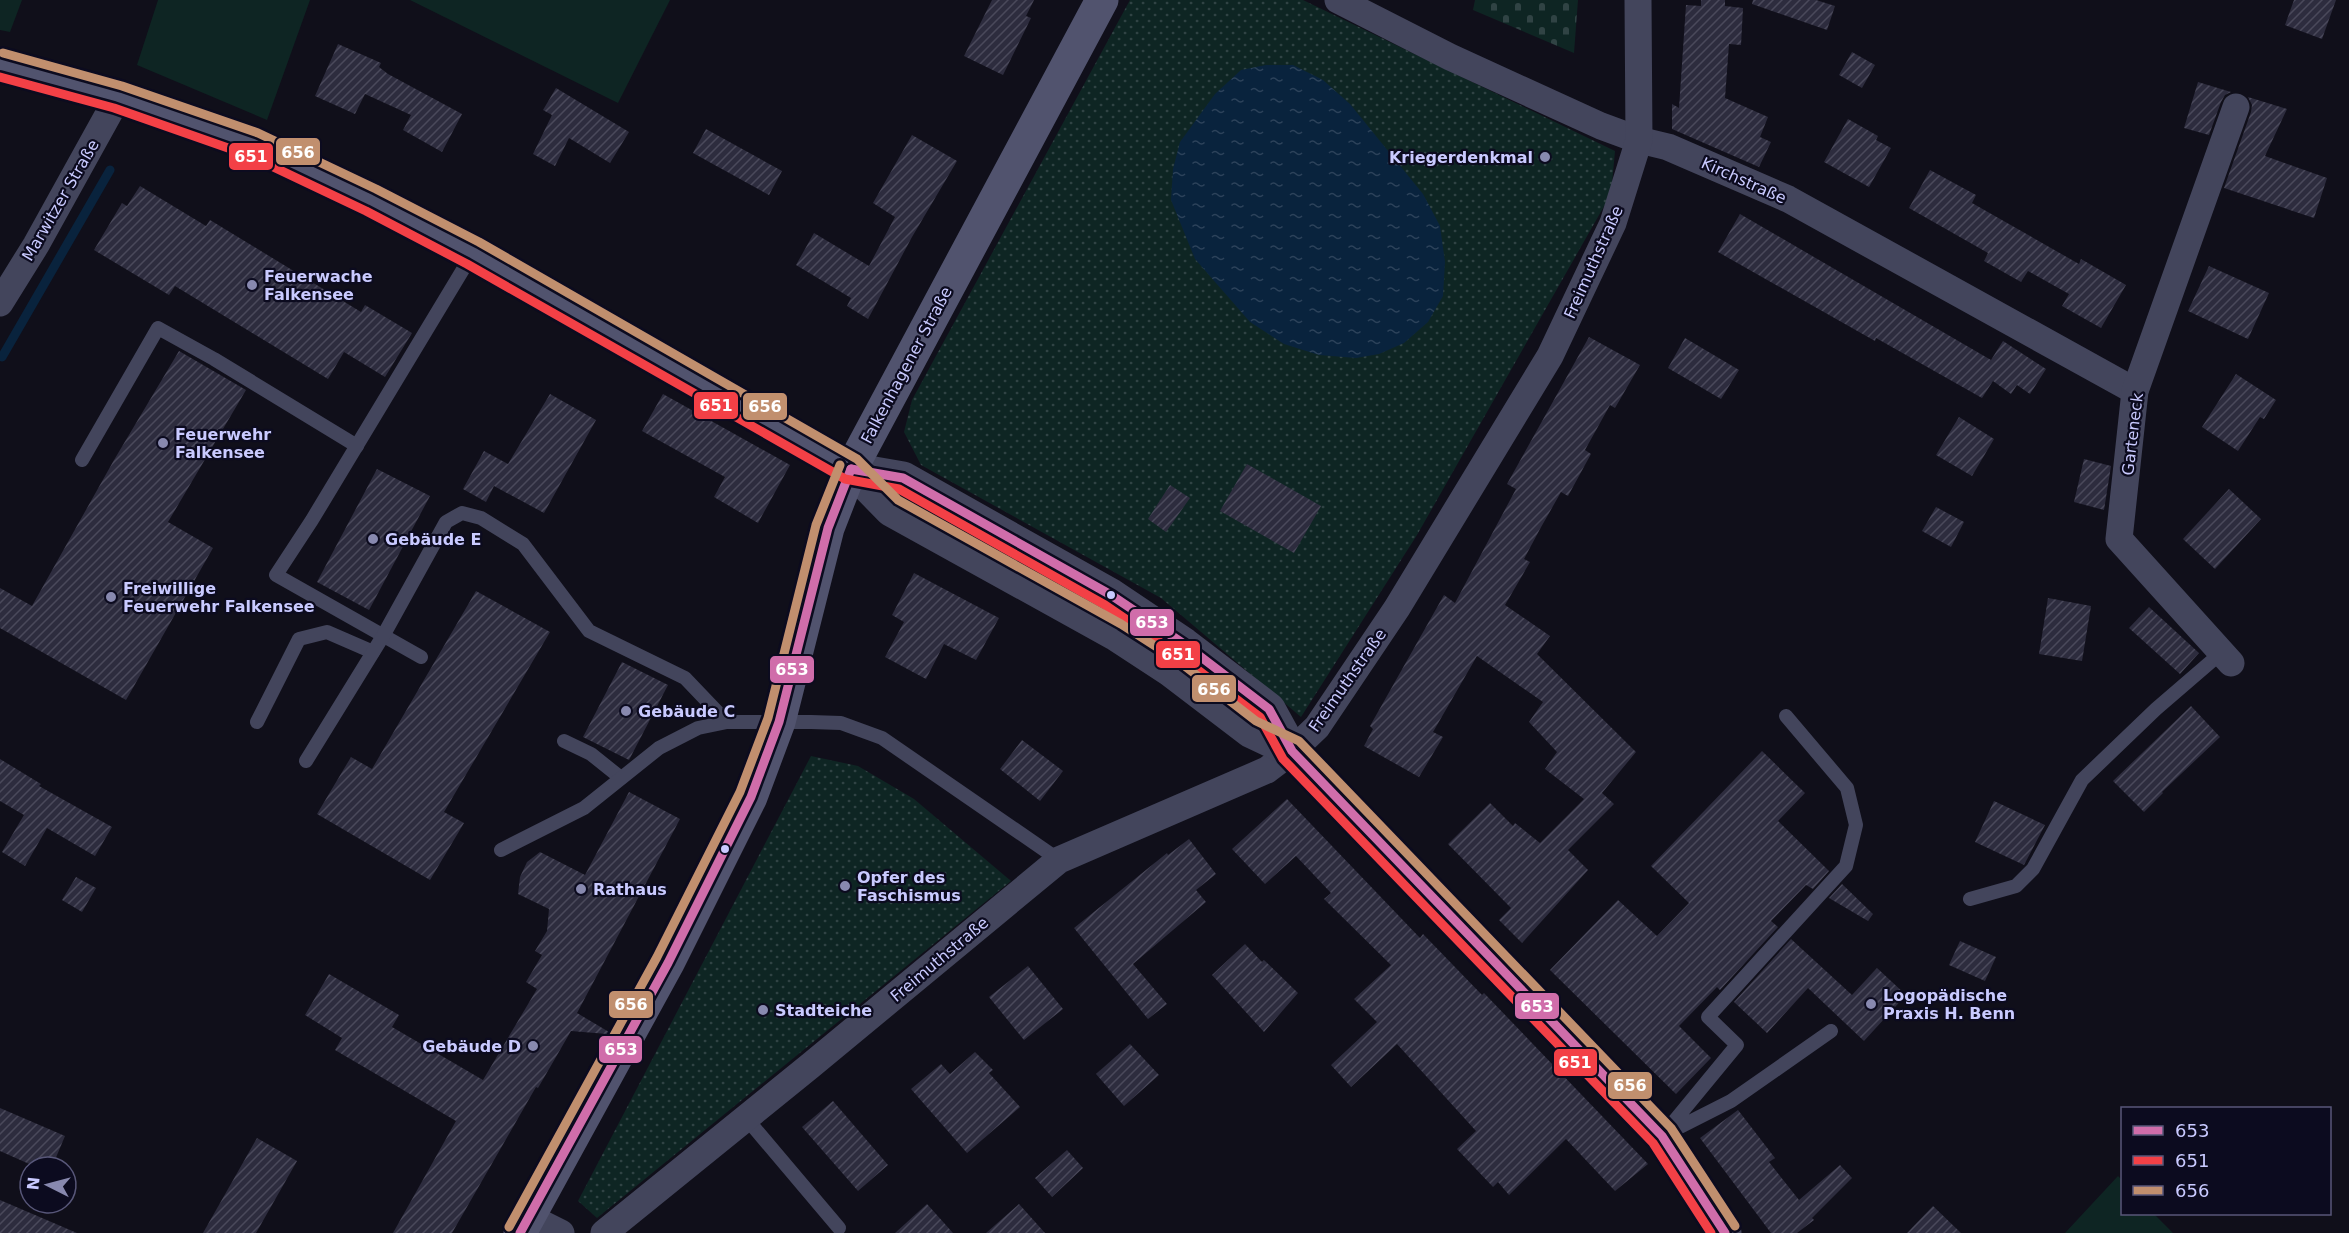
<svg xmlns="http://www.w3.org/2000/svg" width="2349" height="1233" viewBox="0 0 2349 1233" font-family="'DejaVu Sans',sans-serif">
	<defs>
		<pattern id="cemetery-stones" width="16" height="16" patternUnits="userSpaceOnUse" patternTransform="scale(1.5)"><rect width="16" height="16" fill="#0e2523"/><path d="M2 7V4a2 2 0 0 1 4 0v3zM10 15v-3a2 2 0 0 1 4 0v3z" fill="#304344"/></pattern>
		<pattern id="park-dots" width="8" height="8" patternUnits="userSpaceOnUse" patternTransform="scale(1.5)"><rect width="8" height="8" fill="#0e2523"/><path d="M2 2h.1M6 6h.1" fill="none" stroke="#304344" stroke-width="1.8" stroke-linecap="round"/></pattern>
		<pattern id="water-ripples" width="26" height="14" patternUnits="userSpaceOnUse" patternTransform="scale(1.5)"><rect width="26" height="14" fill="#09233d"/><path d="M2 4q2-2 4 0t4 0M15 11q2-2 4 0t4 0" fill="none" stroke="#2c425a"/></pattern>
		<pattern id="building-hatch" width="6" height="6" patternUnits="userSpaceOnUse" patternTransform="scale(1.5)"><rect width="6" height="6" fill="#2d2c3e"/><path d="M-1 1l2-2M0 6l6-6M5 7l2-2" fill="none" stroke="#4a495b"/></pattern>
	</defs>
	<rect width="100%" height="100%" fill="#100f1a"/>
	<g fill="#0e2523">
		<path d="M0 0H22L10 32 0 30Z"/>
		<path d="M158 0H310L267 120 137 65Z"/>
		<path d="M410 0H670L618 103Z"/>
		<path d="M2118 1176 2122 1180V1214H2154L2173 1233H2065Z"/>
	</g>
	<path fill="url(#cemetery-stones)" d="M1475 0H1578L1574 53 1473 10Z"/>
	<g fill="url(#park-dots)">
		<path d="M1130 0H1303L1615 151 1611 194 1417 535 1301 717 1161 598 921 465 904 432 912 400Z"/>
		<path d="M811 756 858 766 914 799 1011 881 597 1218 578 1201Z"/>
	</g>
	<path fill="url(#water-ripples)" d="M1266 65H1293L1323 80 1350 104 1423 194 1440 226 1445 262 1443 296 1428 322 1404 343 1379 354 1356 358 1319 355 1284 344 1250 322 1195 259 1171 200 1173 169 1180 142 1215 94 1241 70Z"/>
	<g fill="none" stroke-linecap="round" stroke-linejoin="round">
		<path stroke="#09233d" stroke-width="9" d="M2 357 110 170"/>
	</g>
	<g fill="url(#building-hatch)">
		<path d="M992 0H1034L1026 16 1031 18 1003 75 964 56Z"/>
		<path d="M1701 0H1725V6L1743 8 1741 45 1729 44 1725 98 1768 117 1760 137 1771 142 1759 167 1672 129V104L1679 108 1686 5 1701 6Z"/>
		<path d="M1753 0H1816L1835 6 1827 30 1752 4Z"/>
		<path d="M2294 0H2336L2322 39 2285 25Z"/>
		<path d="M338 44 381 63 379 67 388 74 462 114 442 152 403 130 411 115 365 94 355 114 315 96Z"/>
		<path d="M1852 52 1875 65 1862 88 1839 75Z"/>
		<path d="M2198 82 2231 92 2225 95 2221 102 2209 135 2184 128Z"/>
		<path d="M556 88 629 132 610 163 569 138 555 166 533 154 552 115 543 110Z"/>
		<path d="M2248 97 2287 109 2265 156 2327 178 2314 218 2224 188 2251 112 2252 105Z"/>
		<path d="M1848 119 1878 136 1876 140 1891 148 1869 187 1824 162Z"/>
		<path d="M706 129 782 171 769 195 693 153Z"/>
		<path d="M912 135 957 161 912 237 868 319 847 306 851 298 796 265 814 233 869 266 895 217 873 203Z"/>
		<path d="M1930 170 1976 195 1972 203 2079 264 2081 259 2126 285 2101 328 2062 306 2069 294 2028 271 2021 282 1984 261 1988 253 1909 208Z"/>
		<path d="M140 186 206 226 210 220 361 312 365 305 412 333 385 377 344 352 328 379 175 286 169 295 94 250 122 203 127 206Z"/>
		<path d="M1740 214 1991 360 2003 341 2046 369 2030 394 2017 385 2011 394 1993 381 1982 398 1876 338 1875 341 1718 252Z"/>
		<path d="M2209 266 2269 293 2248 339 2188 311Z"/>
		<path d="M1589 337 1640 365 1615 408 1610 405 1585 450 1591 454 1568 496 1561 492 1540 529 1524 559 1530 562 1505 605 1550 636 1537 654 1636 752 1602 793 1614 804 1568 850 1588 870 1522 943 1499 920 1511 908 1448 844 1490 803 1513 826 1515 823 1540 843 1584 799 1545 769 1557 752 1529 722 1543 702 1477 656 1433 732 1443 737 1419 777 1364 746 1373 729 1370 726 1444 595 1455 603 1516 489 1507 484Z"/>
		<path d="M1685 338 1739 370 1721 399 1668 368Z"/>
		<path d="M179 351 246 390 168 522 213 548 126 700 0 628V588L32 606 114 460Z"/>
		<path d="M2236 374 2276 400 2264 419 2260 417 2238 451 2202 427Z"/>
		<path d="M550 394 596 420 544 513 494 486 486 502 463 489 484 451 508 464Z"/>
		<path d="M663 394 790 465 758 523 714 497 725 477 642 431Z"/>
		<path d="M1959 417 1994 439 1972 476 1936 455Z"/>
		<path d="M2084 459 2111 466 2104 510 2074 502Z"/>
		<path d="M1247 464 1321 506 1294 553 1220 511Z"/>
		<path d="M377 469 430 496 369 610 317 582Z"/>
		<path d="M1170 485 1190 498 1166 532 1148 519Z"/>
		<path d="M2229 489 2261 519 2215 569 2183 539Z"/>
		<path d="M1936 507 1964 522 1951 547 1922 531Z"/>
		<path d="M914 573 999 618 976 660 944 644 926 679 885 657 904 622 892 615Z"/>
		<path d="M476 591 550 632 444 812 464 823 430 880 317 814 351 757 372 769Z"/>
		<path d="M2048 598 2091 606 2082 661 2039 654Z"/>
		<path d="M2149 607 2199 653 2180 674 2129 628Z"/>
		<path d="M622 662 668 685 629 760 583 737Z"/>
		<path d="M2191 706 2220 737 2162 792 2163 793 2144 812 2113 781Z"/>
		<path d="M1022 740 1063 771 1040 801 1000 769Z"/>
		<path d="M1762 751 1805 793 1778 821 1829 871 1813 889 1806 885 1771 921 1778 927 1720 990 1717 987 1679 1026 1711 1058 1676 1094 1550 970 1618 900 1657 936 1689 903 1651 866Z"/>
		<path d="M0 759 41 784 39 786 112 827 95 856 47 828 25 866 2 852 24 815 0 801Z"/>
		<path d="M629 792 680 819 577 1013 609 1032 607 1034 571 1031 538 1088 536 1087 452 1233H393L456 1121 335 1050 342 1038 305 1015 329 974 399 1015 392 1027 483 1080 537 989 526 982 542 955 535 951 547 931 549 909 518 894 520 877 527 862 540 852 585 875Z"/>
		<path d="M1287 799 1420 938 1423 934 1482 995 1484 993 1648 1164 1615 1191 1566 1139 1509 1195 1498 1182 1493 1187 1457 1149 1476 1131 1397 1044 1351 1087 1331 1065 1377 1022 1354 999 1391 965 1324 899 1331 893 1296 856 1265 884 1232 849Z"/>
		<path d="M1994 801 2045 825 2024 865 1975 842Z"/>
		<path d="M1189 839 1216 874 1196 890 1206 902 1133 964 1167 1004 1148 1019 1074 928 1167 853 1168 855Z"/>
		<path d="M76 877 96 888 82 912 62 900Z"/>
		<path d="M1842 884 1873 914 1868 921 1829 898Z"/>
		<path d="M1791 939 1852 995 1877 968 1906 995 1864 1041 1808 988 1767 1033 1734 1002Z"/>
		<path d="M1960 941 1996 957 1985 981 1949 965Z"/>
		<path d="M1245 944 1262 962 1264 960 1298 993 1264 1032 1212 975Z"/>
		<path d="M1028 966 1063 1009 1024 1040 989 997Z"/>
		<path d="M1130 1044 1159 1075 1124 1106 1096 1074Z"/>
		<path d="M975 1052 993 1070 989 1073 1020 1107 967 1153 911 1089 941 1064 950 1074Z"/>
		<path d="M833 1101 888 1165 858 1191 802 1127Z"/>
		<path d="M0 1108 65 1136 52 1167H36L0 1151Z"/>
		<path d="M1738 1110 1775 1158 1769 1162 1799 1200 1840 1165 1852 1178 1812 1218 1814 1220 1797 1233H1771L1700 1138Z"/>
		<path d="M257 1138 297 1161 256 1233H203Z"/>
		<path d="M1067 1150 1083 1168 1052 1197 1035 1178Z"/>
		<path d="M0 1200 77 1233H0Z"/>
		<path d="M927 1204 953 1233H895Z"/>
		<path d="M1019 1204 1045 1233H986Z"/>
		<path d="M1933 1206 1961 1233H1907Z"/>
	</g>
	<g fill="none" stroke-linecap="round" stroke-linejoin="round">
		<g stroke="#43455c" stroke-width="14">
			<path d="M82 460 158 328 214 359 357 446"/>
			<path d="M421 657 276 575 312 520 473 253"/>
			<path d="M1786 716 1847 788 1856 825 1846 866 1708 1017 1737 1045 1662 1136 1731 1101 1831 1031"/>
			<path d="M257 722 299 639 327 632 373 652"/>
			<path d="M564 741 591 754 621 778"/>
			<path d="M306 761 383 636 446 522 462 513 481 518 523 544 589 631 685 678 727 722"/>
			<path d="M501 850 584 808 659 748 698 728 727 722H811L841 723 882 738 1059 860"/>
			<path d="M1970 899 2016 886 2033 869 2082 780 2156 709 2221 653"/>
			<path d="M746 1118 839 1228"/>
		</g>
		<g stroke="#43455c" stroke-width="27">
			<path d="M1338 0 1450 57 1601 126 1639 140 1668 147 1788 199 2135 391"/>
			<path d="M0 303 36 245 118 97"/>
			<path d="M2231 663 2119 539 2135 391 2236 107"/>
			<path d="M529 1217 561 1233"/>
			<path d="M604 1233 810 1066 1059 860 1267 770 1292 751 1317 727 1397 608 1550 356 1613 223 1639 140 1638 0"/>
		</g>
		<g stroke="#43455c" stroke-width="33">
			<path d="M851 469 903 478 1111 595 1184 644 1269 709 1292 751 1662 1136 1725 1233"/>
			<path d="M851 469 891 510 1115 634 1170 670 1250 731 1292 751"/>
		</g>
		<g stroke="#51536e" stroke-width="33">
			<path d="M0 65 118 97 253 144 371 200 473 253 851 469"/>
			<path d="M520 1233 668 963 751 797 779 722 828 528 851 469 1102 0"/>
		</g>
		<g stroke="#0c0b1f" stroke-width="14">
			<g id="bus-1">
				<path d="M851 469 903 478 1111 595 1184 644 1269 709 1292 751 1662 1136 1725 1233"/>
				<path d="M520 1233 668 963 751 797 779 722 828 528 851 469"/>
			</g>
		</g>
		<g stroke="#0c0b1f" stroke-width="14">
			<path id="bus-2" d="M0 77 114 108 248 155 366 211 467 264 845 479 899 489 1105 605 1177 654 1260 717 1283 759 1653 1143 1711 1233"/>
		</g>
		<g stroke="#0c0b1f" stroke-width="14">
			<g id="bus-3">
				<path d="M3 53 122 86 258 133 376 189 479 242 857 459 898 500 1121 624 1177 660 1256 721 1299 741 1671 1128 1735 1226"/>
				<path d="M509 1227 657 957 740 792 768 718 816 525 840 465"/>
			</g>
		</g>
		<use href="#bus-1" stroke="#d06daa" stroke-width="9"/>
		<use href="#bus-2" stroke="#f34046" stroke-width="9"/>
		<use href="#bus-3" stroke="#c18f6e" stroke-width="9"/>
	</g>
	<g fill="#8889af" stroke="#0c0b1f" stroke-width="2">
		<circle cx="1545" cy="157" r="6"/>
		<circle cx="252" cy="285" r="6"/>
		<circle cx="163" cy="443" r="6"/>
		<circle cx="373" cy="539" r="6"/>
		<circle cx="111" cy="597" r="6"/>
		<circle cx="626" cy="711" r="6"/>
		<circle cx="845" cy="886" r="6"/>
		<circle cx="581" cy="889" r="6"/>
		<circle cx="1871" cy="1004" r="6"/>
		<circle cx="763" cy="1010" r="6"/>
		<circle cx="533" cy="1046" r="6"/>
	</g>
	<g fill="#c9caff" stroke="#0c0b1f" stroke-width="2">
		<circle cx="1111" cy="595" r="5"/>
		<circle cx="725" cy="849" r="5"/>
	</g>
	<g text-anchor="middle" stroke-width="4.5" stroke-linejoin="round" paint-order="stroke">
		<g font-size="16" font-weight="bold" fill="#c9caff" stroke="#0c0b1f" text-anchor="start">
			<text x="1533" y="163" text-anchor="end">Kriegerdenkmal</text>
			<text x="264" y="282">Feuerwache<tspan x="264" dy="18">Falkensee</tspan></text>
			<text x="175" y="440">Feuerwehr<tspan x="175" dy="18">Falkensee</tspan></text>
			<text x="385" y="545">Gebäude E</text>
			<text x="123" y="594">Freiwillige<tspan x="123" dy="18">Feuerwehr Falkensee</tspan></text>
			<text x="638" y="717">Gebäude C</text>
			<text x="857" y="883">Opfer des<tspan x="857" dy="18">Faschismus</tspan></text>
			<text x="593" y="895">Rathaus</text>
			<text x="1883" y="1001">Logopädische<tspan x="1883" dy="18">Praxis H. Benn</tspan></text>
			<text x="775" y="1016">Stadteiche</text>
			<text x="521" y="1052" text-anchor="end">Gebäude D</text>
		</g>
		<g font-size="16" fill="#c9caff" stroke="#0c0b1f">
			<text transform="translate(1744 180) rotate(24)" y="6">Kirchstraße</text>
			<text transform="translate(60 200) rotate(-60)" y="6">Marwitzer Straße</text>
			<text transform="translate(1593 262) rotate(-66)" y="6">Freimuthstraße</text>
			<text transform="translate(906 365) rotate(-62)" y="6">Falkenhagener Straße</text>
			<text transform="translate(2132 434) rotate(-83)" y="6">Garteneck</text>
			<text transform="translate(1347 680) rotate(-55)" y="6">Freimuthstraße</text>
			<text transform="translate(939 959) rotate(-40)" y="6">Freimuthstraße</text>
		</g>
	</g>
	<g stroke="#0c0b1f" stroke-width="2">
		<rect x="275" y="137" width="46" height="29" rx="6" fill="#c18f6e"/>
		<rect x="228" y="142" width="46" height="29" rx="6" fill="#f34046"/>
		<rect x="693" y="391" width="46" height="29" rx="6" fill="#f34046"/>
		<rect x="742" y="392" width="46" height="29" rx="6" fill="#c18f6e"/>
		<rect x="1129" y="608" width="46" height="29" rx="6" fill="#d06daa"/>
		<rect x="1155" y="640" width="46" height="29" rx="6" fill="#f34046"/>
		<rect x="769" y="655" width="46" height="29" rx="6" fill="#d06daa"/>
		<rect x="1191" y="674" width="46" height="29" rx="6" fill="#c18f6e"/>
		<rect x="608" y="990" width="46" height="29" rx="6" fill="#c18f6e"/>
		<rect x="1514" y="992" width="46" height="28" rx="6" fill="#d06daa"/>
		<rect x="598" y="1035" width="45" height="29" rx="6" fill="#d06daa"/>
		<rect x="1553" y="1048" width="45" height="29" rx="6" fill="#f34046"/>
		<rect x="1607" y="1071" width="46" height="29" rx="6" fill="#c18f6e"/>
	</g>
	<g font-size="16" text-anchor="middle" font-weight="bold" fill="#fff">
		<text x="298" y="158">656</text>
		<text x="251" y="162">651</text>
		<text x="716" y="411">651</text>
		<text x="765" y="412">656</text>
		<text x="1152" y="628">653</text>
		<text x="1178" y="660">651</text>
		<text x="792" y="675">653</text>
		<text x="1214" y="695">656</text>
		<text x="631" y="1010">656</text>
		<text x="1537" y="1012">653</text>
		<text x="621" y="1055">653</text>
		<text x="1575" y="1068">651</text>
		<text x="1630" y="1091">656</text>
	</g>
	<rect x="2121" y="1107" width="210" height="108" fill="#0c0b1f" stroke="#585779" stroke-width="1.5"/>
	<rect x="2133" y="1126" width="30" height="9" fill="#d06daa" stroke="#585779" stroke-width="1.5"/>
	<text x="2175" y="1137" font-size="18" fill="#c9caff">653</text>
	<rect x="2133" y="1156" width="30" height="9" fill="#f34046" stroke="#585779" stroke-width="1.5"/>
	<text x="2175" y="1167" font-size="18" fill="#c9caff">651</text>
	<rect x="2133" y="1186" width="30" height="9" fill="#c18f6e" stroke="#585779" stroke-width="1.5"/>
	<text x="2175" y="1197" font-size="18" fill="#c9caff">656</text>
	<g transform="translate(48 1185) rotate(276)"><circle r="28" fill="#0c0b1f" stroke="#585779" stroke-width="1.5"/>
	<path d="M0-4.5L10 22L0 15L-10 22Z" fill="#8889af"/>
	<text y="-9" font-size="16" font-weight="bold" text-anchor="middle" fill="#c9caff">N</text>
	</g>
</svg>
